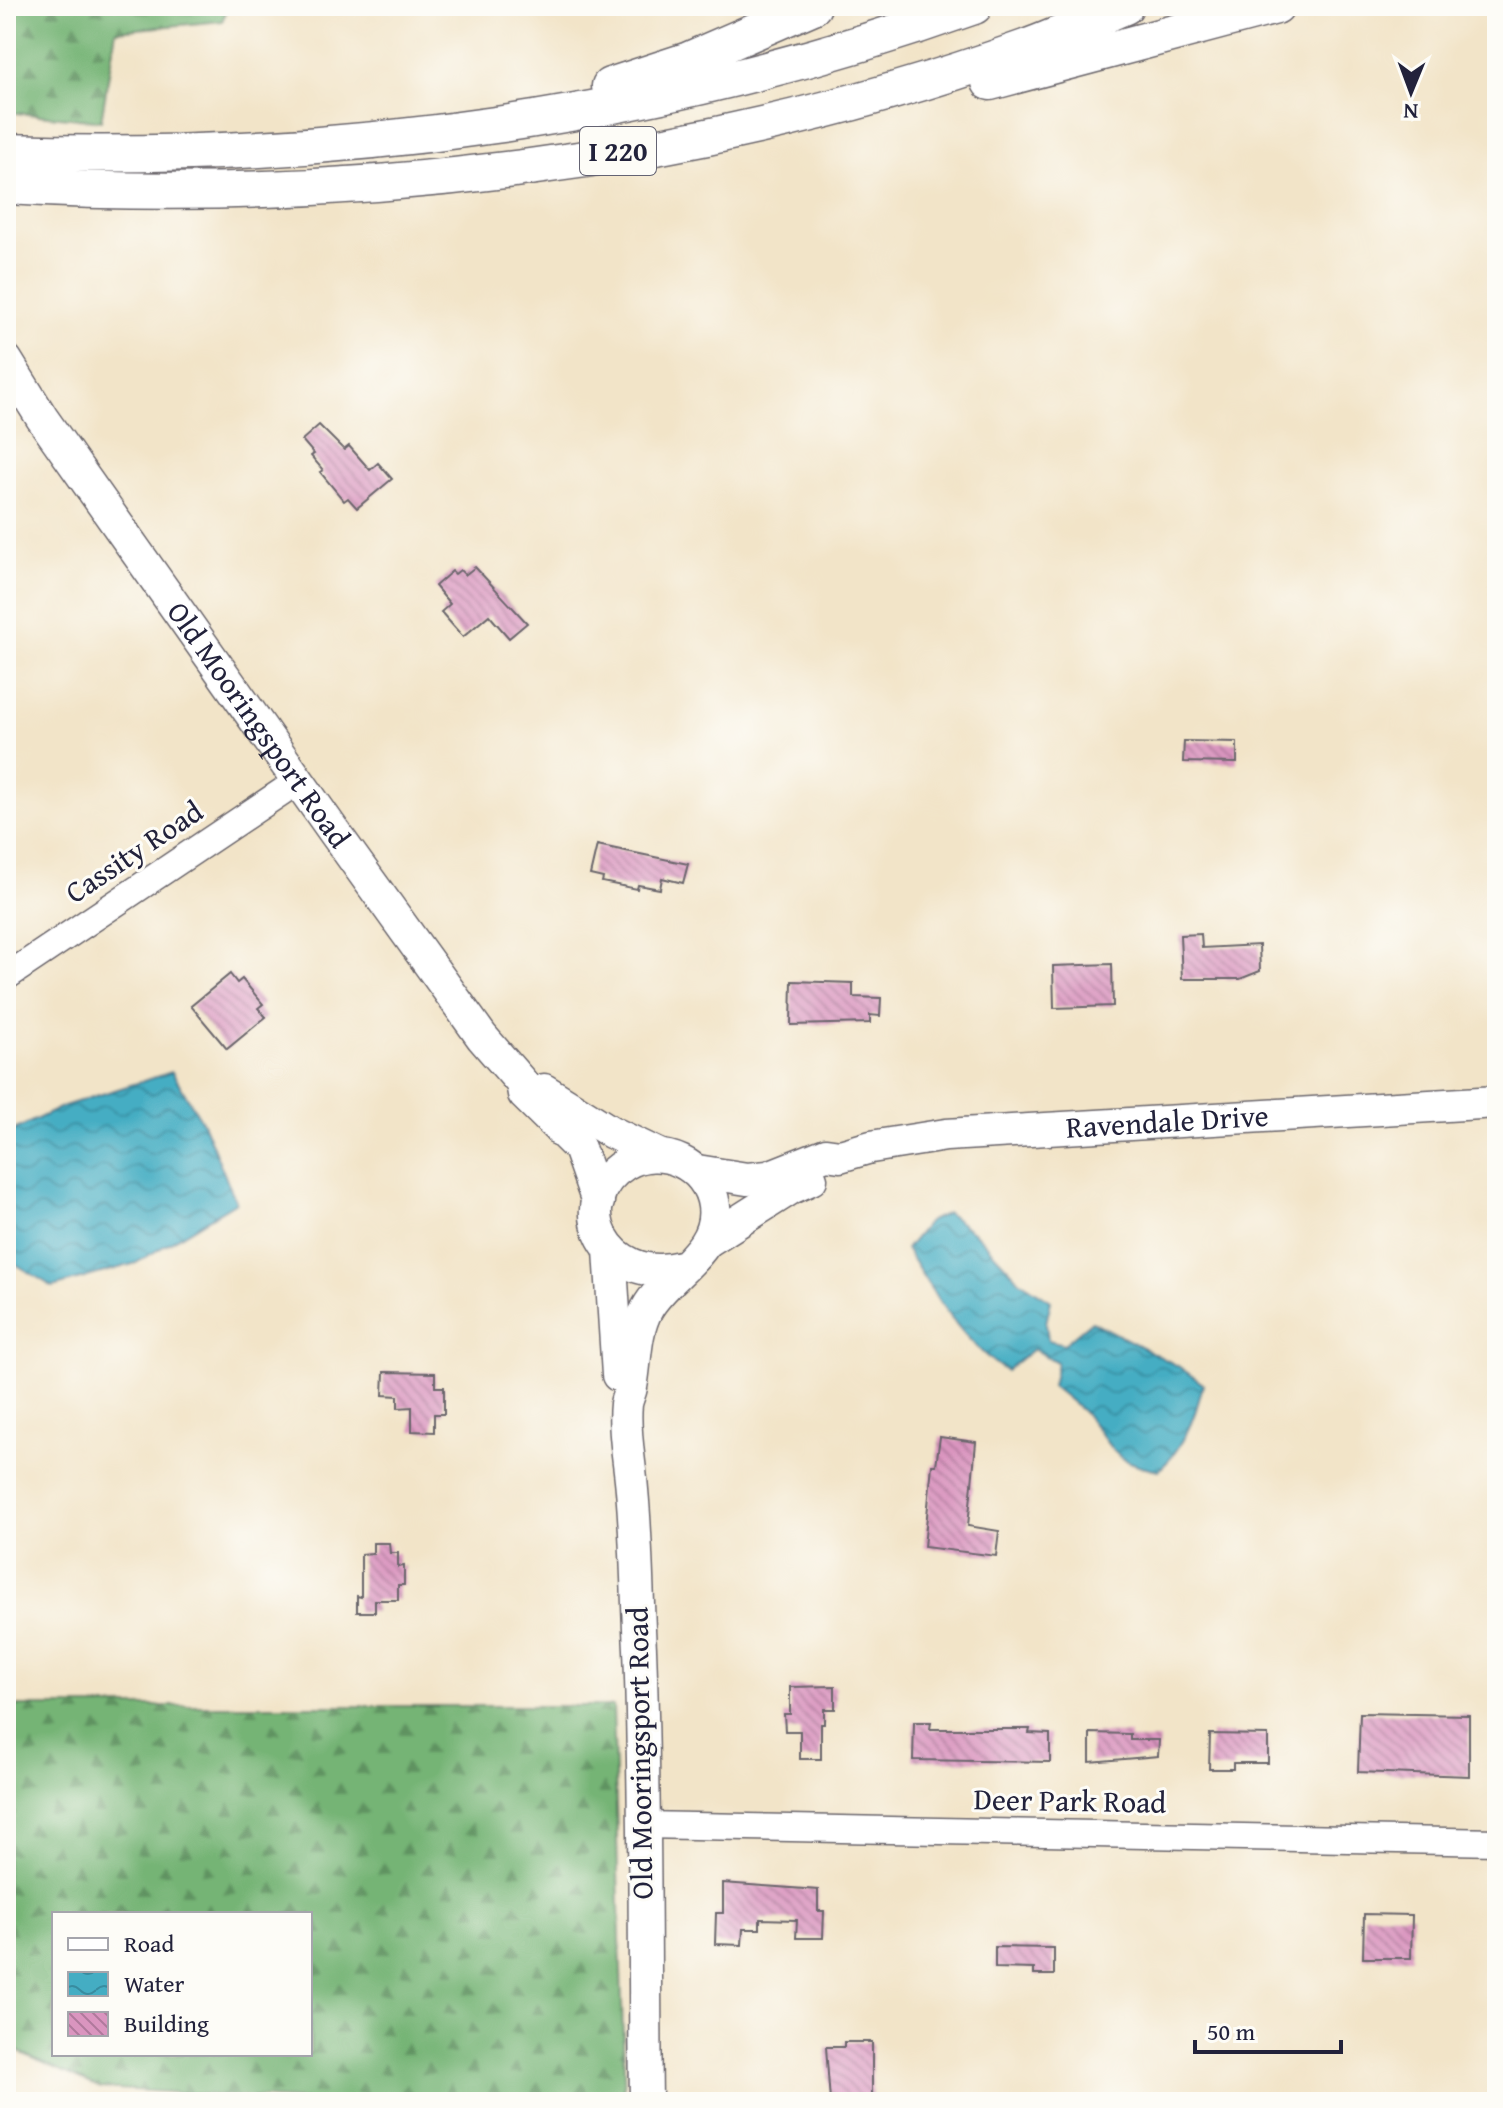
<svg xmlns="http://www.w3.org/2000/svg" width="1503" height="2108" viewBox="0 0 1503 2108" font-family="'Gentium Book Plus',serif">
	<defs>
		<pattern id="forest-firs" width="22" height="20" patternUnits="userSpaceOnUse" patternTransform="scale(2)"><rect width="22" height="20" fill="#74b475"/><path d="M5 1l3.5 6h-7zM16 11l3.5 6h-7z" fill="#5f9261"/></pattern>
		<pattern id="water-waves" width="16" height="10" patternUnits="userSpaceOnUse" patternTransform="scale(2)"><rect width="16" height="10" fill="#44adc3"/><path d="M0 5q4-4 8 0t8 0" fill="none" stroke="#388ca0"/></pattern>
		<pattern id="building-back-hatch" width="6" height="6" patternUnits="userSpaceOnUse" patternTransform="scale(2)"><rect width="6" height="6" fill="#da95bf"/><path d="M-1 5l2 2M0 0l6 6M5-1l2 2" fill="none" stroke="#b0799c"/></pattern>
	</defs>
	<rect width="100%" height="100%" fill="#fdfcf7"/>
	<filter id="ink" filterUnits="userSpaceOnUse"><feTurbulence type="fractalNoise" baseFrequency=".0125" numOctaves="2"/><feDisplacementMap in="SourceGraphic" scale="16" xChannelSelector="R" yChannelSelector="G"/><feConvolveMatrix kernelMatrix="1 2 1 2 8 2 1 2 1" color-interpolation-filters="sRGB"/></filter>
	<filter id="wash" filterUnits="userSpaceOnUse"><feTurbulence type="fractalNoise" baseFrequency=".006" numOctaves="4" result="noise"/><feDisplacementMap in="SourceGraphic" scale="32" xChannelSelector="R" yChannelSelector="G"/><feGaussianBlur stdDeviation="1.8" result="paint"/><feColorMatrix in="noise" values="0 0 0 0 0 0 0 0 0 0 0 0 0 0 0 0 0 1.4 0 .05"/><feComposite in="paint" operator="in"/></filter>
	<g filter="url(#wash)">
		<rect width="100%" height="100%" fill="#f2e4c8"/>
		<g fill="url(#forest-firs)" stroke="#4b6b58" stroke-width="2" fill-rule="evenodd">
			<path d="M6 6H229L222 21 116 31 101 121 6 112Z"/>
			<path d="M6 1706H613L625 2102H330L100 2088 6 2046ZM54 1914H310V2054H54Z"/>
		</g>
		<g fill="url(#water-waves)" stroke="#33687f" stroke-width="2">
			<path d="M172 1072 204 1125 236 1202 136 1263 53 1287 6 1258V1134L64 1106Z"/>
			<path d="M947 1213 977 1235 1019 1280 1051 1301 1046 1323 1048 1340 1064 1344 1092 1321 1178 1366 1203 1384C1196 1416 1184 1448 1159 1470 1108 1460 1116 1450 1086 1415 1076 1405 1063 1395 1052 1386L1057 1362 1033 1349 1006 1371C963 1343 933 1293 906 1249L928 1222Z"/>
		</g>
		<g id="blocks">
			<g fill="url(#building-back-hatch)">
				<path d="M319 425 344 450 349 446 370 470 378 463 392 479 357 508 348 498 344 501 320 472 323 470 311 456 314 454 302 440Z"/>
				<path d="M475 567 527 623 509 638 489 615 463 637 441 612 450 604 435 586 452 571 455 574 460 570 465 575Z"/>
				<path d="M1184 741 1237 742V763L1183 762Z"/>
				<path d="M597 845 688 864 683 883 662 878 660 889 638 885 637 889 602 882 603 878 590 875Z"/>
				<path d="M1201 934 1202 948 1259 945 1260 971 1240 979H1182L1180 935Z"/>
				<path d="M1112 964 1113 1006 1054 1008 1053 966Z"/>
				<path d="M230 974 237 983 242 979 263 1004 258 1008 266 1017 227 1049 191 1006Z"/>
				<path d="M792 981 853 983V997L881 998 880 1016 870 1015V1023L791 1025Z"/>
				<path d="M384 1372 435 1373V1387H444V1414H434V1432L412 1431V1407L398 1408V1396L383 1395Z"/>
				<path d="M940 1437 976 1442 968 1526 999 1531 996 1556 924 1547 932 1465H936Z"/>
				<path d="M373 1543H389L390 1553H398V1567L404 1566V1585H398V1600H375V1612H357V1596L361 1597V1554L373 1553Z"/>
				<path d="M835 1686V1709H824V1724H821V1759H800V1731H785L784 1714H790V1687Z"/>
				<path d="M1360 1713 1469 1715V1776L1358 1772Z"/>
				<path d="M914 1722H931L930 1729H1030L1029 1733 1050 1734V1762L913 1760Z"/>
				<path d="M1090 1733 1130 1734V1740H1159L1158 1756 1090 1762Z"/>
				<path d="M1210 1734 1268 1735V1763H1233V1769H1209Z"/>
				<path d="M723 1883 818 1890V1911H824L823 1938H796L797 1920 760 1919V1929H743L742 1945 715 1944 716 1913H723Z"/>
				<path d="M1364 1914 1412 1915 1411 1958H1363Z"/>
				<path d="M995 1947 1054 1948V1975H1034V1969L995 1968Z"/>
				<path d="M844 2042H872V2101H830L826 2047H844Z"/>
			</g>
		</g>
	</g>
	<g filter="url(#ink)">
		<use href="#blocks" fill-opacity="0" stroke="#6b666c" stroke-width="2"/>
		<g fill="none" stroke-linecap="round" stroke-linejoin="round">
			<g stroke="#6b666c" stroke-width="29">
				<g id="minor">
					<path d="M6 977 298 781"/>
					<path d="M642 1825 1497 1842"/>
				</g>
			</g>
			<g stroke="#6b666c" stroke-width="35">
				<g id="major">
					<path id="s1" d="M6 360 42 418 335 833 482 1037 522 1083 524 1094 579 1148 598 1202"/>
					<path d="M544 1090 611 1132 659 1155"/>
					<path id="s2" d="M697 1171 747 1179 768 1177 826 1154 840 1156 871 1147 946 1135 1497 1102"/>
					<path d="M709 1240 791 1188 811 1179"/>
					<path d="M610 1250 618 1375"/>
					<path d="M646 2102C644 1951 646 1800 640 1649 637 1596 637 1543 632 1490 630 1463 623 1431 626 1404 627 1398 630 1393 631 1387 636 1361 634 1333 647 1309 667 1273 720 1252 714 1206 709 1165 660 1142 625 1164 564 1202 607 1287 681 1267"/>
				</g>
			</g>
			<g stroke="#6b666c" stroke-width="39">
				<g id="highway">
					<path d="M990 82 1276 6"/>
					<path d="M610 86 689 60 813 6"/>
					<path d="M6 152C335 163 664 117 974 6"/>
					<path d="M6 186C347 206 702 164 1025 48 1059 36 1092 20 1125 6"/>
				</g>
			</g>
			<use href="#minor" stroke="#fff" stroke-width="26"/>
			<use href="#major" stroke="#fff" stroke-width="32"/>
			<use href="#highway" stroke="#fff" stroke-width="36"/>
		</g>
	</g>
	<g text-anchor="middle" stroke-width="6" stroke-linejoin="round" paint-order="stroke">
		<rect fill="#fdfcf7" stroke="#646373" stroke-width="2" x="580" y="127" width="76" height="48" rx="6"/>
		<g font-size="28" font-weight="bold" fill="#22223b">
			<text x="618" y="161">I 220</text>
		</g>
		<g font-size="30" fill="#22223b" stroke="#fdfcf7">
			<text dy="10" stroke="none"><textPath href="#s1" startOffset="444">Old Mooringsport Road</textPath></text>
			<text transform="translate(134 852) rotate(-34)" y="10">Cassity Road</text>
			<text dy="10" stroke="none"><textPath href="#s2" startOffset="478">Ravendale Drive</textPath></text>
			<text transform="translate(640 1753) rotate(-91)" y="10">Old Mooringsport Road</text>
			<text transform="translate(1070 1801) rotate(1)" y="10">Deer Park Road</text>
		</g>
	</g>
	<rect width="1503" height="2108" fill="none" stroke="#fdfcf7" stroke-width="32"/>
	<rect x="52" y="1912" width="260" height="144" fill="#fdfcf7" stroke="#a5a5ac" stroke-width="2"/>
	<rect x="68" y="1938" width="40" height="12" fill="#ffffff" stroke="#a5a5ac" stroke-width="2"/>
	<text x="124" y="1952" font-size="24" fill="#22223b">Road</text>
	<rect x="68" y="1972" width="40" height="24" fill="url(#water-waves)" stroke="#a5a5ac" stroke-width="2"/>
	<text x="124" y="1992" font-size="24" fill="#22223b">Water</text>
	<rect x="68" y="2012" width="40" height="24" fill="url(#building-back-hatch)" stroke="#a5a5ac" stroke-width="2"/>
	<text x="124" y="2032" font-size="24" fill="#22223b">Building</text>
	<g transform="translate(1411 92) rotate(181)" stroke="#fdfcf7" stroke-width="6" paint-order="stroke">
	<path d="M0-6L14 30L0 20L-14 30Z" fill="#22223b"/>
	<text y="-12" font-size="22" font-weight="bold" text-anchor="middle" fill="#22223b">N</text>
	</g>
	<path d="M1195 2040v12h146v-12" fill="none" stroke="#22223b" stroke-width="4"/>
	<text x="1207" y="2040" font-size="24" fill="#22223b" stroke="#fdfcf7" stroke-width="6" paint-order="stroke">50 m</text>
</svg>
